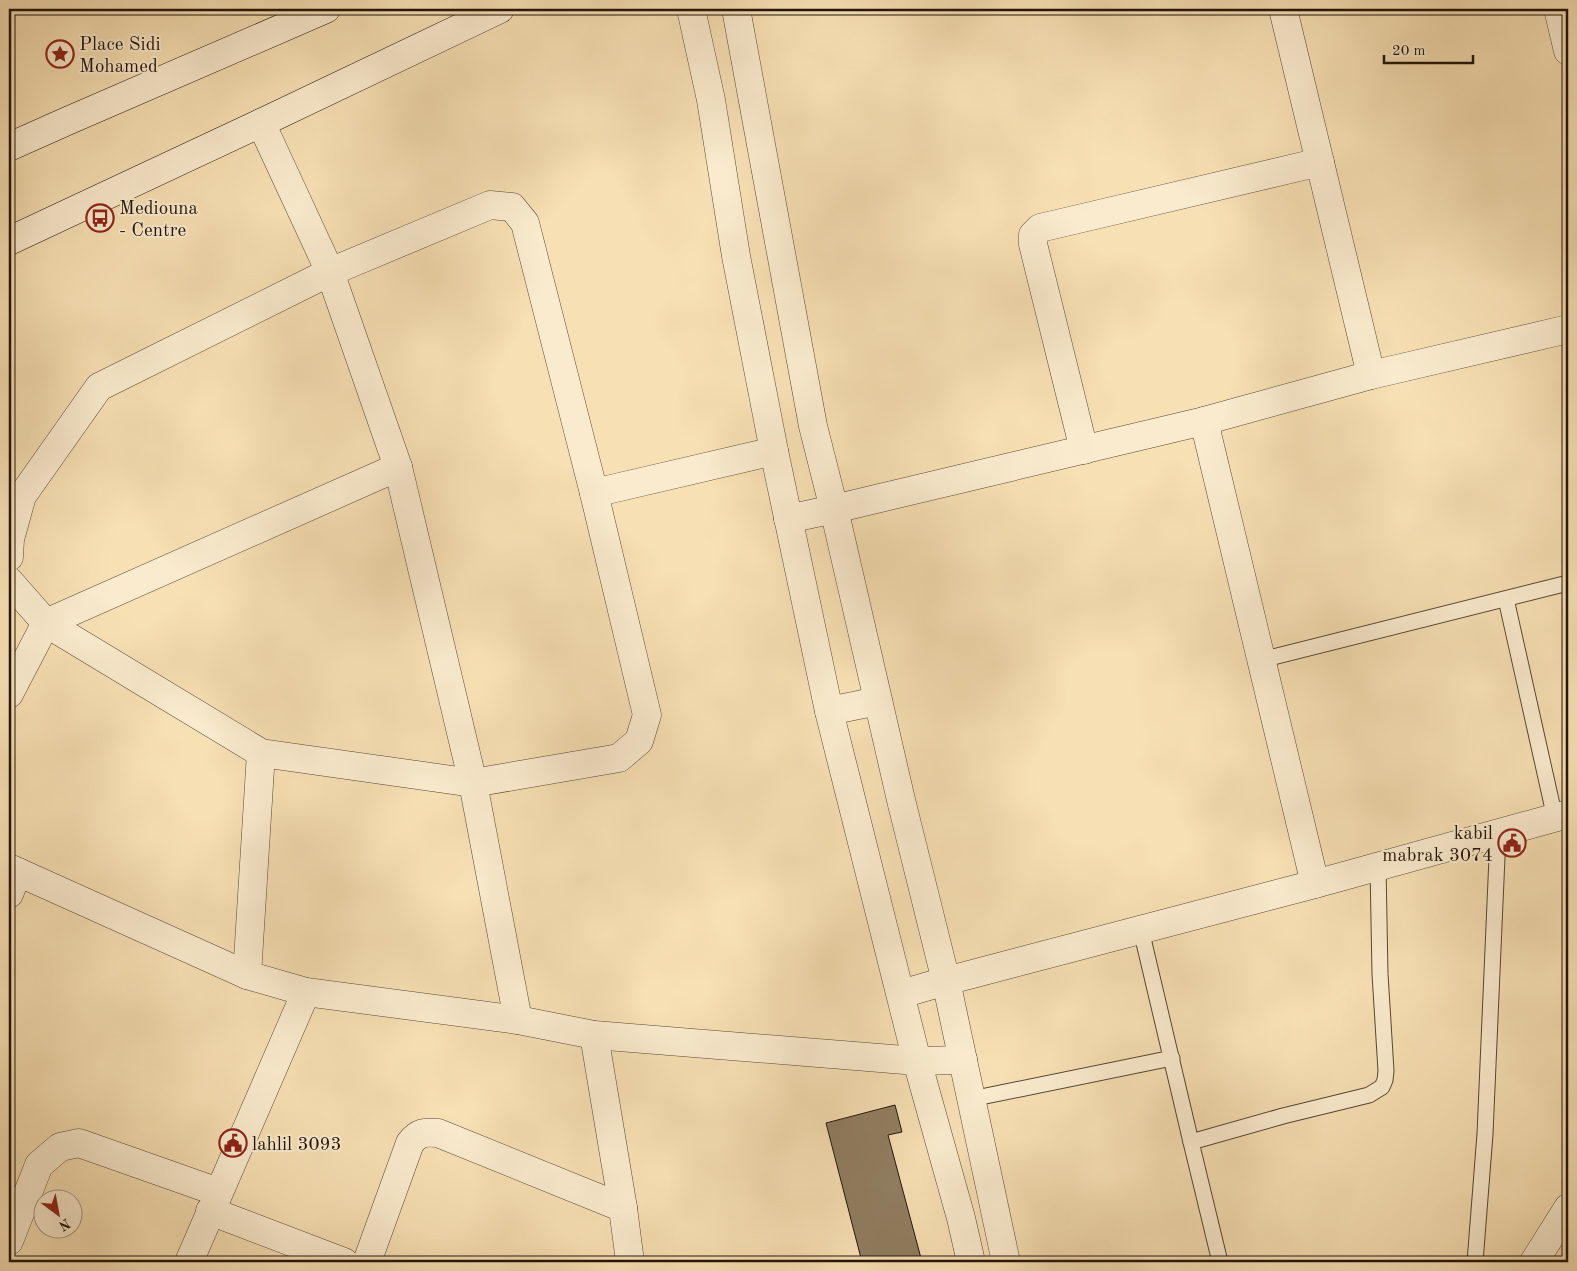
<svg xmlns="http://www.w3.org/2000/svg" width="1577" height="1271" viewBox="0 0 1577 1271" font-family="'Old Standard TT',serif">
	<rect width="100%" height="100%" fill="#f7e0b4"/>
	<filter id="stains"><feTurbulence type="fractalNoise" baseFrequency=".004" numOctaves="4"/><feColorMatrix values="0 0 0 0 .2 0 0 0 0 .09 0 0 0 0 .02 0 0 0 .5 -.17"/></filter>
	<radialGradient id="worn" r=".72"><stop offset=".6" stop-color="#630" stop-opacity="0"/><stop offset="1" stop-color="#630" stop-opacity=".3"/></radialGradient>
	<path fill="#907e62" stroke="#21140a" d="M895 1105 902 1132 888 1135 922 1262H862L826 1123Z"/>
	<g fill="none" stroke-linecap="round" stroke-linejoin="round">
		<g stroke="#564734" stroke-width="17">
			<g id="service">
				<path d="M1506 599 1555 818"/>
				<path d="M1261 660 1568 583"/>
				<path d="M1141 930 1191 1142"/>
				<path d="M971 1099 1172 1058"/>
				<path d="M1220 1262 1191 1142 1283 1116 1369 1095 1382 1087 1385 1080 1386 1071 1380 974 1378 867"/>
				<path d="M1475 1262 1485 1134 1498 834"/>
			</g>
		</g>
		<g stroke="#564734" stroke-width="29">
			<g id="minor">
				<path d="M691 9 711 100 736 256 774 451 829 711 917 1061 961 1218 971 1262"/>
				<path d="M736 9 813 426 834 509 901 800 946 981 1006 1262"/>
				<path d="M1283 9 1371 375"/>
				<path d="M1558 9 1568 51"/>
				<path d="M261 123 330 272 398 467 473 783 518 1020"/>
				<path d="M1204 421 1315 884"/>
				<path d="M1084 450 1033 244V235L1040 228 1320 162"/>
				<path d="M594 493 774 451"/>
				<path d="M788 519 834 509 1204 421 1371 375 1568 329"/>
				<path d="M9 557 10 539 22 496 99 387 330 272 490 205 512 207 525 223 594 493 647 715 639 741 619 758 473 783 261 753 46 623 9 581"/>
				<path d="M9 694 46 623 398 467"/>
				<path d="M829 711 878 701"/>
				<path d="M9 868 247 975 306 992 518 1020 594 1035 917 1061 963 1060"/>
				<path d="M9 894 18 872"/>
				<path d="M247 975 261 753"/>
				<path d="M901 994 946 981 1315 884 1568 814"/>
				<path d="M594 1035 623 1208 630 1262"/>
				<path d="M210 1211 344 1262"/>
				<path d="M9 1241 39 1165 60 1147 79 1143 218 1192"/>
				<path d="M189 1262 306 992"/>
				<path d="M367 1262 410 1143C419 1132 424 1132 438 1133L623 1208"/>
				<path d="M1534 1262 1568 1208"/>
			</g>
		</g>
		<g stroke="#21140a" stroke-width="29">
			<g id="secondary">
				<path d="M9 147 65 122 326 9"/>
				<path d="M9 241 261 123 500 9"/>
			</g>
		</g>
		<use href="#service" stroke="#faebce" stroke-width="15"/>
		<use href="#minor" stroke="#faebce" stroke-width="28"/>
		<use href="#secondary" stroke="#faebce" stroke-width="28"/>
	</g>
	<defs>
		<g id="sight-ring" transform="scale(1.4375)"><circle r="9.5" fill="#faebce" stroke="#8f2418" stroke-width="1.5"/><path d="M0-6L1.8-2.2L6-1.7L2.9 1.2L3.7 5.4L0 3.3L-3.7 5.4L-2.9 1.2L-6-1.7L-1.8-2.2Z" fill="#8f2418"/></g>
		<g id="bus-ring" transform="scale(1.4375)"><circle r="9.5" fill="#faebce" stroke="#8f2418" stroke-width="1.5"/><path d="M-5-6H5V4H4V6H2V4H-2V6H-4V4H-5ZM-3.5-4V0h7V-4ZM-3.5 1.2v1.5H-2V1.2ZM2 1.2v1.5H3.5V1.2Z" fill="#8f2418"/></g>
		<g id="civic-ring" transform="scale(1.4375)"><circle r="9.5" fill="#faebce" stroke="#8f2418" stroke-width="1.5"/><path d="M-.6-6.5H3V-4.5H.6V-3L4-1V1h2V6H-6V1h2V-1L-.6-3ZM-1.2 2.5V6h2.4V2.5Z" fill="#8f2418"/></g>
	</defs>
	<g fill-rule="evenodd">
		<use href="#sight-ring" x="60" y="54"/>
		<use href="#bus-ring" x="100" y="218"/>
		<use href="#civic-ring" x="1512" y="843"/>
		<use href="#civic-ring" x="233" y="1143"/>
	</g>
	<g text-anchor="middle" stroke-width="4" stroke-linejoin="round" paint-order="stroke">
		<g font-size="19" fill="#21140a" stroke="#faebce" text-anchor="start">
			<text x="79" y="50">Place Sidi<tspan x="79" dy="22">Mohamed</tspan></text>
			<text x="119" y="214">Mediouna<tspan x="119" dy="22">- Centre</tspan></text>
			<text x="1493" y="839" text-anchor="end">kabil<tspan x="1493" dy="22">mabrak 3074</tspan></text>
			<text x="252" y="1150">lahlil 3093</text>
		</g>
	</g>
	<rect width="1577" height="1271" fill="none" stroke="#f7e0b4" stroke-width="30"/>
	<rect x="10" y="10" width="1557" height="1251" fill="none" stroke="#21140a" stroke-width="2.5"/>
	<rect x="15" y="15" width="1547" height="1241" fill="none" stroke="#21140a"/>
	<g transform="translate(58 1214) rotate(148)"><circle r="24" fill="#faebce" stroke="#a39580"/>
	<path d="M0-4L9 19L0 12L-9 19Z" fill="#8f2418"/>
	<text y="-8" font-size="14" font-weight="bold" text-anchor="middle" fill="#21140a">N</text>
	</g>
	<path d="M1384 55v8h89v-8" fill="none" stroke="#21140a" stroke-width="2.5"/>
	<text x="1392" y="55" font-size="15" fill="#21140a" stroke="#faebce" stroke-width="4" paint-order="stroke">20 m</text>
	<rect width="100%" height="100%" filter="url(#stains)"/>
	<rect width="100%" height="100%" fill="url(#worn)"/>
</svg>
